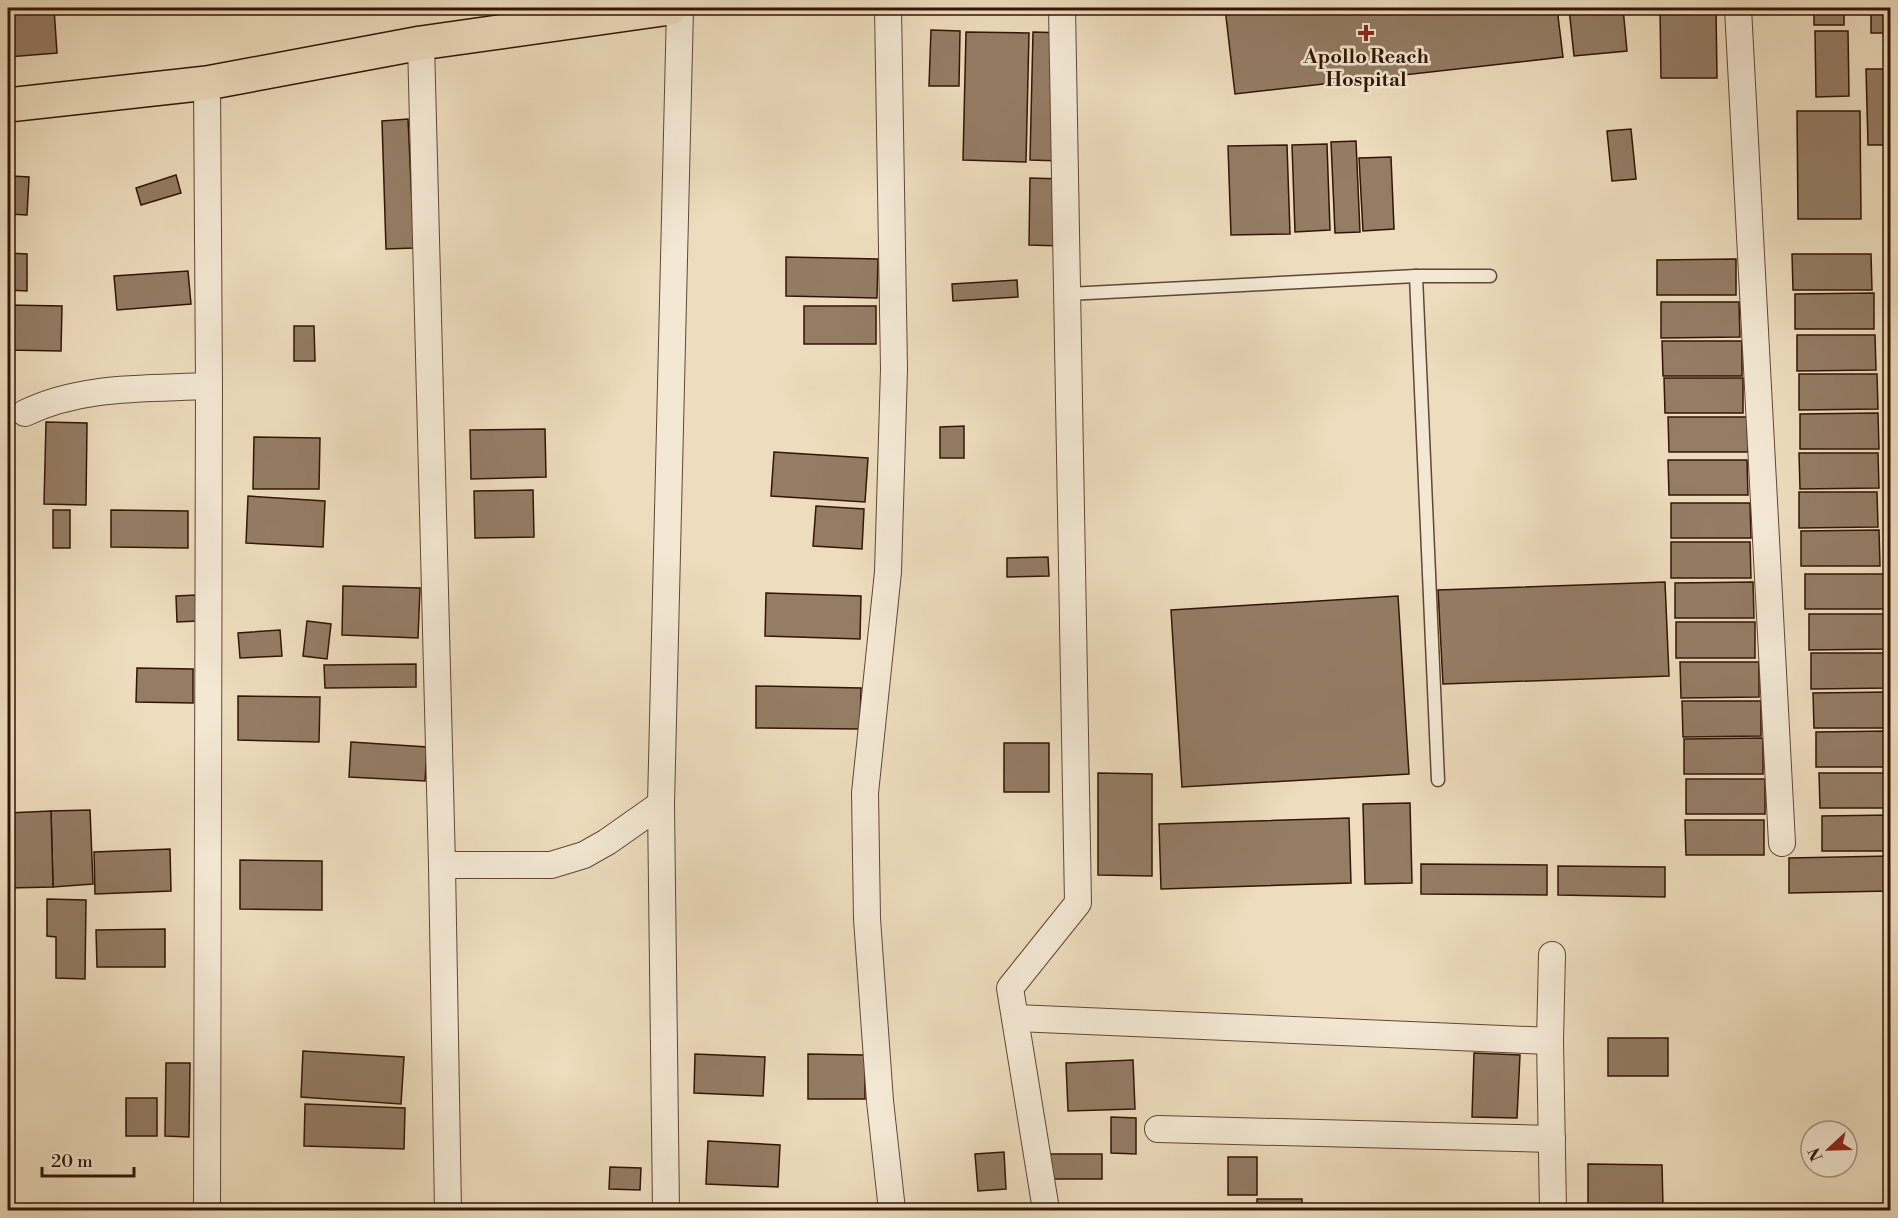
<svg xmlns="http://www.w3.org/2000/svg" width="1898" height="1218" viewBox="0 0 1898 1218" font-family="'Libre Bodoni',serif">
	<rect width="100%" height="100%" fill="#eddcbd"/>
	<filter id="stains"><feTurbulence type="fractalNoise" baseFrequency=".00333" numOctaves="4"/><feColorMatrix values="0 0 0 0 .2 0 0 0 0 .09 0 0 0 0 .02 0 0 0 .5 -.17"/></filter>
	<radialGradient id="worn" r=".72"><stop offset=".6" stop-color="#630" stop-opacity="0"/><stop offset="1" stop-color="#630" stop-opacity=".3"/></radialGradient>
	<g fill="#947c65" stroke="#331506" stroke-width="1.5">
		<path d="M8 8H54L57 53 8 57Z"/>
		<path d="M1225 8H1557L1563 57 1235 94Z"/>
		<path d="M1569 8H1623L1627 51 1574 56Z"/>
		<path d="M1660 8H1716L1717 78H1661Z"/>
		<rect x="1814" y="8" width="30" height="17"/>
		<rect x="1871" y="8" width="19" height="25"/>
		<path d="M931 30 960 31 959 86H929Z"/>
		<path d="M1815 31H1848L1849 96 1816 97Z"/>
		<path d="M966 32 1029 33 1026 162 963 160Z"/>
		<path d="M1033 32 1065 33 1061 161 1030 160Z"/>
		<path d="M1866 69H1890V145H1868Z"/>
		<path d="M1797 111H1860L1861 219H1798Z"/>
		<path d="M408 119 414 248 386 249 382 121Z"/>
		<path d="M1631 129 1636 179 1612 181 1607 131Z"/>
		<path d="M1356 141 1360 232 1335 233 1331 142Z"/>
		<path d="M1327 144 1330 230 1295 232 1292 145Z"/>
		<path d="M1287 145 1290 234 1231 235 1228 146Z"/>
		<path d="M1391 157 1394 229 1363 231 1359 158Z"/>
		<path d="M176 175 181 193 141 205 136 188Z"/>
		<path d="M11 176 29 177 27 215 9 214Z"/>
		<path d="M1030 178 1063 179 1062 246 1029 245Z"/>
		<path d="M8 253 27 254V291L8 290Z"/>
		<path d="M1792 254H1871L1872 290H1793Z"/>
		<path d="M786 257 878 259 877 298 786 296Z"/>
		<path d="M1736 259V295H1657V260Z"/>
		<path d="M188 271 191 304 117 310 114 276Z"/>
		<path d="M1017 280 1018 297 953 301 952 284Z"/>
		<path d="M1874 293V329H1795V294Z"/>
		<path d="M1661 302H1739L1740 337 1661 338Z"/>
		<path d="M8 305 62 306 61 351 8 350Z"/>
		<rect x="804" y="306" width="72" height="38"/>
		<path d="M1885 306H1890V347L1884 346Z"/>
		<path d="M294 326H314L315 361H294Z"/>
		<path d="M1797 335H1875L1876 370 1797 371Z"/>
		<path d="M1662 341H1742V376H1663Z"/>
		<path d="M1799 374H1877L1878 409 1799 410Z"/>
		<path d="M1664 378H1743V413H1665Z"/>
		<path d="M1878 413 1879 449H1800V414Z"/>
		<path d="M1668 417H1747L1748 452H1669Z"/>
		<path d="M46 422 87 423 86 505 44 504Z"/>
		<path d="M964 426V458H940V427Z"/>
		<path d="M545 429 546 477 471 479 470 430Z"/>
		<path d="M254 437 320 438 319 489H253Z"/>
		<path d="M774 452 868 458 865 502 771 496Z"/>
		<path d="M1799 453H1878L1879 488 1800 489Z"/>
		<path d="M1668 460H1747L1748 495H1669Z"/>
		<path d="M533 490 534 537 475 538 474 491Z"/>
		<path d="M1799 492H1877L1878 527 1799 528Z"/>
		<path d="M248 496 325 501 323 547 246 543Z"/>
		<path d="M1671 503H1750L1751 538H1671Z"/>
		<path d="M816 506 864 509 862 549 813 546Z"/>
		<rect x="53" y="510" width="17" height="38"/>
		<path d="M111 510 188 511V548L111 547Z"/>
		<path d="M1879 530 1880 566H1801V531Z"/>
		<path d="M1671 542H1750L1751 578H1671Z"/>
		<path d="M1048 557 1049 576 1007 577V558Z"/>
		<rect x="1805" y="574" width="79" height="35"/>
		<path d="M1665 582 1669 676 1443 684 1438 590Z"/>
		<path d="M1753 582 1754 618H1675V583Z"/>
		<path d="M343 586 420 588 418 638 342 635Z"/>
		<path d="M766 593 861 596 860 639 765 636Z"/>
		<path d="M196 595 197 621 177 622 176 596Z"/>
		<path d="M1398 596 1409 774 1182 787 1171 610Z"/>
		<path d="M1809 614H1888V649L1809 650Z"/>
		<path d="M307 621 331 624 327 659 303 656Z"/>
		<rect x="1676" y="622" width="79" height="36"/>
		<path d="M280 630 282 656 240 658 238 633Z"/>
		<path d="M1811 653H1890V688L1811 689Z"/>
		<path d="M1680 662H1759V697L1681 698Z"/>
		<path d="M416 664V687L325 688 324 665Z"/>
		<path d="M137 668 193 669V703L136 702Z"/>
		<path d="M756 686 861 688 860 729 756 728Z"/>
		<path d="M1890 692V728H1814L1813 693Z"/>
		<path d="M238 696 320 697 319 742 238 740Z"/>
		<path d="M1682 701H1761V736L1683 737Z"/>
		<path d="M1890 731V767H1816V732Z"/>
		<path d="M1763 738V774H1684V739Z"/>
		<path d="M351 742 427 747 425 781 349 777Z"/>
		<rect x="1004" y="743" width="45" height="49"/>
		<path d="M1098 773 1152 774V876L1098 875Z"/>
		<path d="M1819 773H1890V808H1820Z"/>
		<rect x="1686" y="779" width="79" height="35"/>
		<path d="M1410 803 1412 883 1365 884 1363 804Z"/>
		<path d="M90 810 93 884 53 887 51 811Z"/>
		<path d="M51 811 53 887 9 888 8 813Z"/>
		<path d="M1890 815V851H1822V816Z"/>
		<path d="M1349 818 1351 883 1161 889 1159 824Z"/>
		<path d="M1685 820H1764V855H1686Z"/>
		<path d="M170 849 171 891 95 894 94 852Z"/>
		<path d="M1890 856V891L1789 893V858Z"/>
		<path d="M240 860 322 861V910L240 909Z"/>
		<path d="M1421 864 1547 865V895L1421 894Z"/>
		<path d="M1558 866 1665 867V897L1558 895Z"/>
		<path d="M47 899 86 900 85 979 56 978V937L47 936Z"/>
		<path d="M165 929V967H97L96 930Z"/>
		<rect x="1608" y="1038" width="60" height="38"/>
		<path d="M303 1051 404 1057 401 1104 301 1097Z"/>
		<path d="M1474 1053 1520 1055 1517 1118 1472 1117Z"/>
		<path d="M695 1054 765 1057 763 1096 694 1093Z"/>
		<path d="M808 1054 865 1055V1099H808Z"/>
		<path d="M1133 1060 1135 1109 1068 1111 1066 1063Z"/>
		<path d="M166 1063H190L189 1137 165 1136Z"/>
		<rect x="126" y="1098" width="31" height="38"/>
		<path d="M305 1104 405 1108 404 1149 304 1146Z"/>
		<path d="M1111 1117 1136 1118V1154L1111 1153Z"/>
		<path d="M708 1141 780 1145 778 1187 706 1184Z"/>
		<path d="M1004 1152 1006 1189 978 1191 975 1154Z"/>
		<rect x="1049" y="1154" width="53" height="25"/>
		<rect x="1228" y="1157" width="29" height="38"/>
		<path d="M1588 1164 1662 1165 1663 1208 1588 1207Z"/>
		<path d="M610 1167 641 1168 640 1190 609 1189Z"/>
		<rect x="1257" y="1199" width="45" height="11"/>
	</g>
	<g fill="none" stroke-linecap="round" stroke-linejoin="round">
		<g stroke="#624734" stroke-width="15">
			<g id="lane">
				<path d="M1416 276 1438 780"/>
				<path d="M1068 294 1416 276H1490"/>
			</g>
		</g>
		<g stroke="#624734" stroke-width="28">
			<g id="street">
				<path d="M888 8 894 369 888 572 865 793 867 919 880 1101 892 1210"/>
				<path d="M1738 8 1782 843"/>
				<path d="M421 43 442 865 448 1210"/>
				<path d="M207 83 209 386 207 1210"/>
				<path d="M25 413C82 385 147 389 209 386"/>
				<path d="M442 865H551L584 855 607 842 661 804"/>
				<path d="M1552 955 1550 1041 1553 1210"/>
				<path d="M1015 1018 1550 1041"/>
				<path d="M1158 1129 1552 1139"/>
				<path d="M666 1210 661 804 680 8"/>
				<path d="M1046 1210 1010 988 1078 903 1062 8"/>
			</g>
		</g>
		<g stroke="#331506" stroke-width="36">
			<path id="primary" d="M8 105 207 83 421 43 670 8"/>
		</g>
		<use href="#lane" stroke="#f3e8d4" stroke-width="12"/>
		<use href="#street" stroke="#f3e8d4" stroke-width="26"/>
		<use href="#primary" stroke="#eddcbd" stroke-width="33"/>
	</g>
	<path fill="#8f2418" stroke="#f3e8d4" stroke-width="2" d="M1363 24h6v6h6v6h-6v6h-6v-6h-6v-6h6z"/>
	<g text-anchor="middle" stroke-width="5" stroke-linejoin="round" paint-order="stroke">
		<g font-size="20" font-weight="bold" fill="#331506" stroke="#f3e8d4">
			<text x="1366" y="63">Apollo Reach<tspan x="1366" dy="23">Hospital</tspan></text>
		</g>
	</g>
	<rect width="1898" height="1218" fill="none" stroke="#eddcbd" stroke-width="30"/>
	<rect x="9" y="9" width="1880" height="1200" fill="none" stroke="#331506" stroke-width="3"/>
	<rect x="15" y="15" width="1868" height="1188" fill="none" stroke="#331506" stroke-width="1.5"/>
	<g transform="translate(1829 1149) rotate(248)"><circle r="28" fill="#f3e8d4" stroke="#a69482" stroke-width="1.5"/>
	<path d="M0-4.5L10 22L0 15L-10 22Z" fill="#8f2418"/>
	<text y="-9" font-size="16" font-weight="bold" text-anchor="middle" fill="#331506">N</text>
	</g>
	<path d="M42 1167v9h92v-9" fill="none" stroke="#331506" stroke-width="3"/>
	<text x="51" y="1167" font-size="18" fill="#331506" stroke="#f3e8d4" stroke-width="4.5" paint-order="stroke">20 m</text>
	<rect width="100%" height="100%" filter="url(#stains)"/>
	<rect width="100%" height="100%" fill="url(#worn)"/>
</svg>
